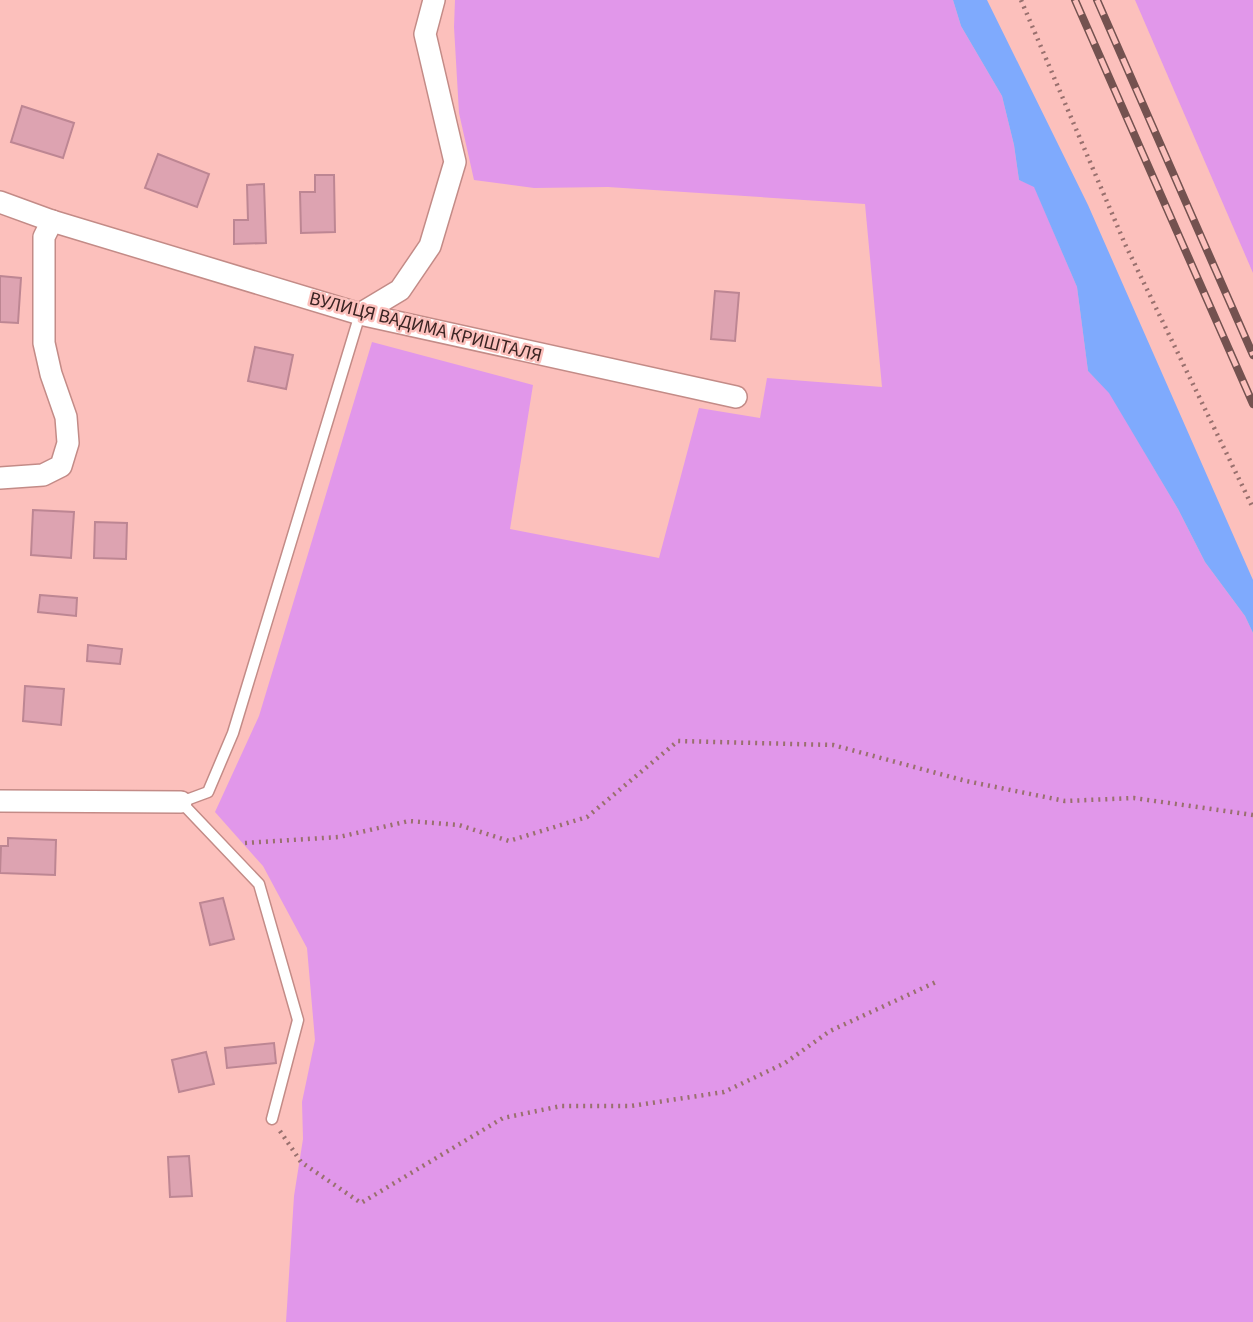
<svg xmlns="http://www.w3.org/2000/svg" width="1253" height="1322" viewBox="0 0 1253 1322" font-family="'Source Sans 3',sans-serif">
	<rect width="100%" height="100%" fill="#fcc0bc"/>
	<g fill="#e197ea">
		<path d="M455 0H953L961 26 1002 96 1014 145 1019 180 1034 186 1077 287 1088 371 1109 392 1178 509 1205 562 1245 616 1253 633V1322H286L294 1196 303 1139 302 1102 315 1040 307 948 263 866 215 812 259 716 372 342 533 385 510 529 659 558 699 408 760 418 767 378 882 387 865 204 608 187 534 188 474 180 459 113 454 27Z"/>
		<path d="M1135 0H1253V273Z"/>
	</g>
	<path fill="#7faafd" d="M953 0H987L1088 205 1253 580V633L1245 616 1205 562 1178 509 1109 393 1088 371 1077 287 1034 187 1019 180 1014 145 1002 96 961 26Z"/>
	<g fill="#dda3b1" stroke="#bd8693" stroke-width="2">
		<path d="M22 106 74 123 63 158 11 142Z"/>
		<path d="M158 154 209 174 197 207 145 188Z"/>
		<path d="M315 175H334L335 232 301 233 300 192H315Z"/>
		<path d="M264 184 266 243 234 244V220H248L247 185Z"/>
		<path d="M0 276 21 278 18 323 0 322Z"/>
		<path d="M715 291 739 293 735 341 711 339Z"/>
		<path d="M255 347 293 355 286 389 248 381Z"/>
		<path d="M33 510 74 512 71 558 31 555Z"/>
		<path d="M95 522 127 523 126 559 94 558Z"/>
		<path d="M40 595 77 598 76 616 38 612Z"/>
		<path d="M88 645 122 649 120 664 87 661Z"/>
		<path d="M25 686 64 689 61 725 23 721Z"/>
		<path d="M8 838 56 840 55 875 0 873 1 846H8Z"/>
		<path d="M223 898 234 939 210 945 200 903Z"/>
		<path d="M274 1043 276 1063 227 1068 225 1048Z"/>
		<path d="M206 1052 214 1084 179 1092 172 1060Z"/>
		<path d="M189 1156 192 1196 170 1197 168 1157Z"/>
	</g>
	<g fill="none" stroke-linecap="round" stroke-linejoin="round">
		<g stroke="#c38b87" stroke-width="13">
			<path id="service" d="M272 1119 298 1020 259 884 181 802 208 792 233 733 360 314"/>
		</g>
		<g stroke="#c38b87" stroke-width="24">
			<g id="minor">
				<path d="M0 202 52 221 360 314 736 397"/>
				<path d="M360 314 400 290 430 246 455 162 425 34 434 0"/>
				<path d="M0 478 43 475 61 466 68 443 66 417 51 374 44 343V237L52 221"/>
				<path d="M0 801 181 802"/>
			</g>
		</g>
		<g stroke="#99706e" stroke-width="4.5" stroke-dasharray="2 5" stroke-linecap="butt">
			<path d="M1021 0 1125 244 1253 508"/>
			<path d="M245 843 339 837 409 821 459 825 509 841 587 817 678 741 833 745 966 781 1065 801 1134 798 1253 815"/>
			<path d="M280 1131 301 1162 361 1203 503 1118 561 1106H631L724 1092 785 1063 830 1031 936 982"/>
		</g>
		<use href="#service" stroke="#fff" stroke-width="10"/>
		<use href="#minor" stroke="#fff" stroke-width="21"/>
		<g stroke="#745250" stroke-width="8">
			<g id="rail">
				<path d="M1075 0 1253 404"/>
				<path d="M1097 0 1253 355"/>
			</g>
		</g>
		<use href="#rail" stroke="#fcc0bc" stroke-width="5" stroke-dasharray="16" stroke-linecap="butt"/>
	</g>
	<g text-anchor="middle" stroke-width="5" stroke-linejoin="round" paint-order="stroke">
		<g font-size="19" fill="#3b2423" stroke="#fcc0bc">
			<text transform="translate(426 326) rotate(14)" y="7">ВУЛИЦЯ ВАДИМА КРИШТАЛЯ</text>
		</g>
	</g>
</svg>
